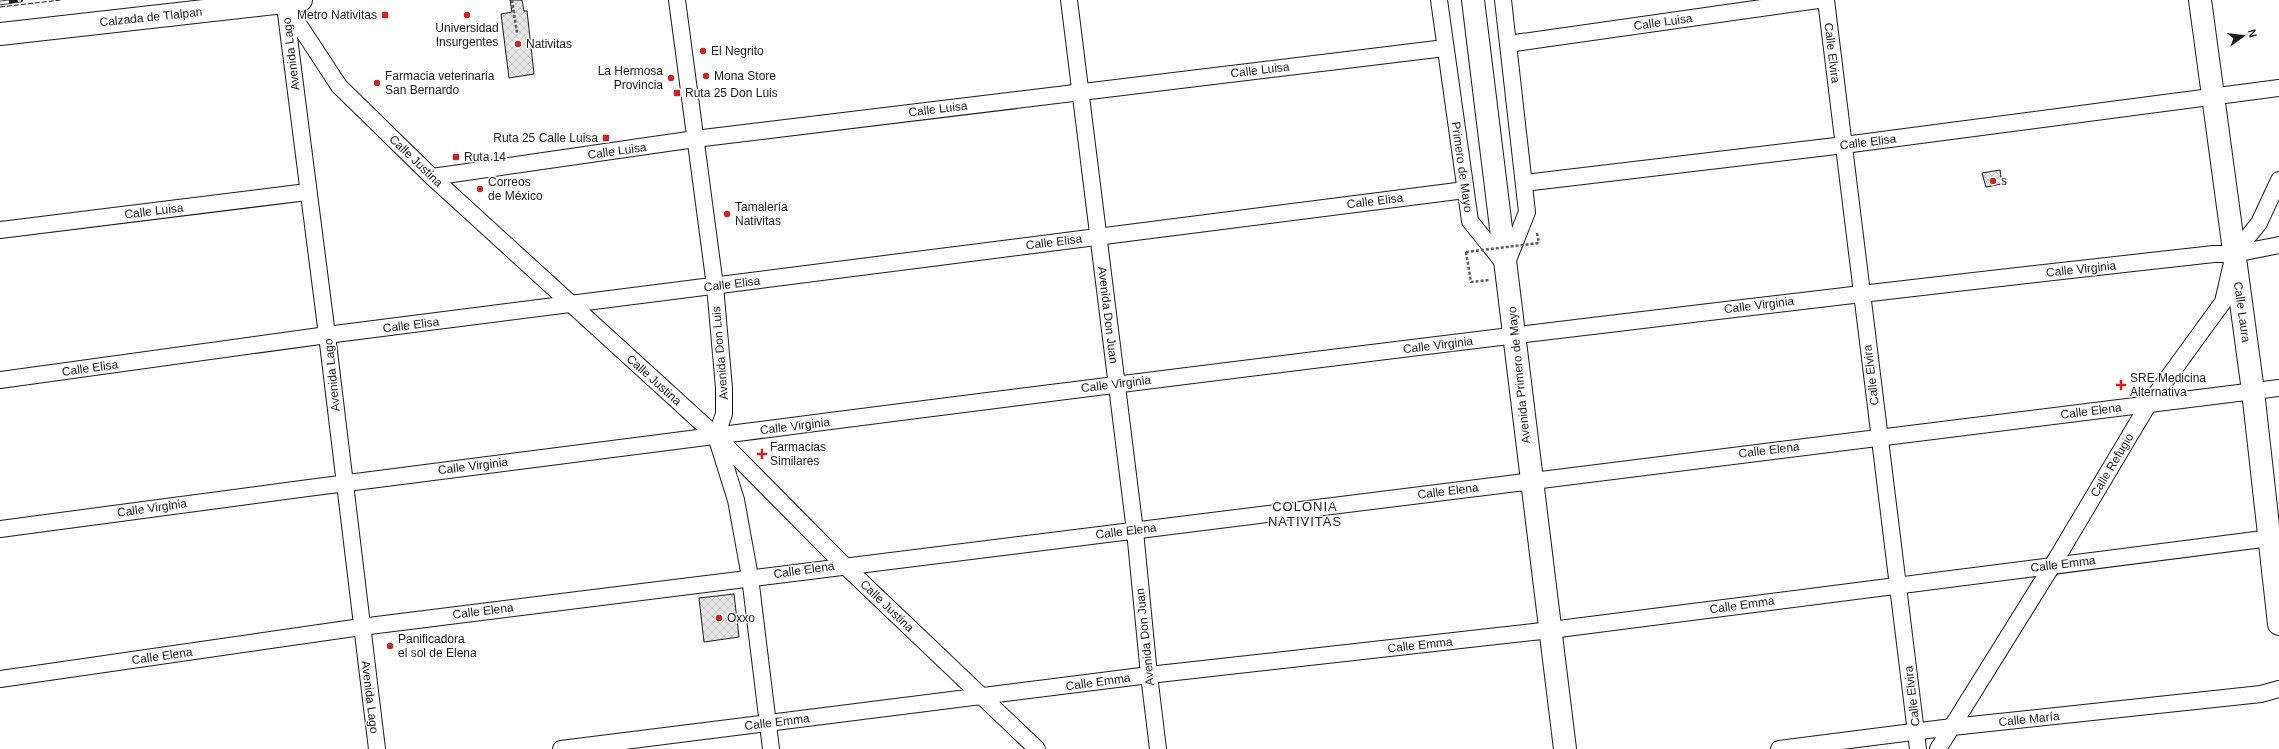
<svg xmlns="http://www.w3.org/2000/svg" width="2279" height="749" viewBox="0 0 2279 749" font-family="Arial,sans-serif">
	<defs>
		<pattern id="building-cross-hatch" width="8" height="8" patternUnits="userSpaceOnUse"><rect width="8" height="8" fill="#e6e6e6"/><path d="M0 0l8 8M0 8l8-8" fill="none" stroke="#c5c5c5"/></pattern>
	</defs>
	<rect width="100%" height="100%" fill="#fff"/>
	<g fill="url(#building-cross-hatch)" stroke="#1a1a1a">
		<path d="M510 0H522L524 11H527L534 74 509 78 501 14 512 12Z"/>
		<path d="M2000 170 2002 184 1986 187 1982 173Z"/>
		<path d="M734 594 739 637 704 642 699 598Z"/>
	</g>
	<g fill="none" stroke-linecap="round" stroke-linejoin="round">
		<g stroke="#1a1a1a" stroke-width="18">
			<g id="street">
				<path d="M677 0 715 286 724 388V414L716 436 736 500 750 577 771 749"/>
				<path d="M1069 0 1135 531 1149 675 1158 749"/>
				<path d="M1439 0 1470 221 1506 266"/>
				<path d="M1503 0 1527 212 1506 265"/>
				<path d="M1826 0 1918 749"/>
				<path d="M284 2 339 86 432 177 716 436 844 565 1037 749"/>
				<path d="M285 6 327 335 377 749"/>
				<path d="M1508 44 1818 0"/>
				<path d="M432 177 695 139 1445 48"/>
				<path d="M1524 183 1844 145 2279 88"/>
				<path d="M0 230 307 192"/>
				<path d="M0 380 327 335 1465 190"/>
				<path d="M0 529C248 495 497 464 745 432 1234 369 1724 308 2214 254H2234L2279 245"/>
				<path d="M0 679 361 627 2279 388"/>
				<path d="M561 749 1149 675 1551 630 2279 537"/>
				<path d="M1779 749 1952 727 2261 694 2279 689"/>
				<path d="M1938 749 2052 566 2148 405 2223 302 2234 254 2259 223 2279 180"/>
			</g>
		</g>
		<g stroke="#1a1a1a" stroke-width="24">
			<path id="secondary" d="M2200 0 2253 391 2279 624"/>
		</g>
		<g stroke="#1a1a1a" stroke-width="24">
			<path id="primary" d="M1473 0 1565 749"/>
		</g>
		<g stroke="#1a1a1a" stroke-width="24">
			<path id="highway" d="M0 34 301 0"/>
		</g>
		<g stroke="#5f5f5f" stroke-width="2.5" stroke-dasharray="3 2" stroke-linecap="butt">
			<path d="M512 0 517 33"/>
			<path d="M1537 233 1539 243"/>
			<path d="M1466 252 1471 282 1489 280"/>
		</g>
		<use href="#street" stroke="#fff" stroke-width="16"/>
		<use href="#secondary" stroke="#fff" stroke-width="22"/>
		<use href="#primary" stroke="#fff" stroke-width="22"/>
		<use href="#highway" stroke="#fff" stroke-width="22"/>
		<g stroke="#1a1a1a" stroke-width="4.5">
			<path id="rail" d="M0 3 21 0"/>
		</g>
		<use href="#rail" stroke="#fff" stroke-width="3" stroke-dasharray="9" stroke-linecap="butt"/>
		<path stroke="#5f5f5f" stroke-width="2.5" stroke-dasharray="3 2" stroke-linecap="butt" d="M1466 252 1539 243"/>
		<path stroke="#1a1a1a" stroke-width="1" stroke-dasharray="5 2" stroke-linecap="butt" d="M0 7 61 0"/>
	</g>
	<g fill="#c62828" stroke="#fff" stroke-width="1.5">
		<rect x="381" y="11" width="8" height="8" rx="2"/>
		<circle cx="467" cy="15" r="4"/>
		<circle cx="518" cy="44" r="4"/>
		<circle cx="703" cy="51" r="4"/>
		<circle cx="706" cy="76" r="4"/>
		<circle cx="671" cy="78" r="4"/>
		<circle cx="377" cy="83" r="4"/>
		<rect x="673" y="89" width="8" height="8" rx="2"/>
		<rect x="602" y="134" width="8" height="8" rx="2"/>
		<rect x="452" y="153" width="8" height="8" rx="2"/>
		<circle cx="1993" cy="181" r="4"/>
		<circle cx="480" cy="189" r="4"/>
		<circle cx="727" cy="214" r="4"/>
		<path d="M2119 379h4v4h4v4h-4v4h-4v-4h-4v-4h4z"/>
		<path d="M760 448h4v4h4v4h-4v4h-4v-4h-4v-4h4z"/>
		<circle cx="719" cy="618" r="4"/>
		<circle cx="390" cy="646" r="4"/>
	</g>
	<g text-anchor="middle" stroke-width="3" stroke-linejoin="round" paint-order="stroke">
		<g font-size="12" fill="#1a1a1a" stroke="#fff" text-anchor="start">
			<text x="377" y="19" text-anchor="end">Metro Nativitas</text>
			<text x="467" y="32" text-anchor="middle">Universidad<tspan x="467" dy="14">Insurgentes</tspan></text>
			<text x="526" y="48">Nativitas</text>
			<text x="711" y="55">El Negrito</text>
			<text x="663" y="75" text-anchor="end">La Hermosa<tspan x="663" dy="14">Provincia</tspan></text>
			<text x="385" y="80">Farmacia veterinaria<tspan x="385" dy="14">San Bernardo</tspan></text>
			<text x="714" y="80">Mona Store</text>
			<text x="685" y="97">Ruta 25 Don Luis</text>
			<text x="598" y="142" text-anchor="end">Ruta 25 Calle Luisa</text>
			<text x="464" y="161">Ruta 14</text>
			<text x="2001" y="185">s</text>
			<text x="488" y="186">Correos<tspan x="488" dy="14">de México</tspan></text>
			<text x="735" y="211">Tamalería<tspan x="735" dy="14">Nativitas</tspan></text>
			<text x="2130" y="382">SRE Medicina<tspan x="2130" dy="14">Alternativa</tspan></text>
			<text x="770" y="451">Farmacias<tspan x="770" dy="14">Similares</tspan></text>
			<text x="727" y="622">Oxxo</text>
			<text x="398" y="643">Panificadora<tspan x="398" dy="14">el sol de Elena</tspan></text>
		</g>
		<g font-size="12" fill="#1a1a1a" stroke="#fff">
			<text transform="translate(151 17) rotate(-6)" y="4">Calzada de Tlalpan</text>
			<text transform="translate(1663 22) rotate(-8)" y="4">Calle Luisa</text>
			<text transform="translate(1832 53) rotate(83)" y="4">Calle Elvira</text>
			<text transform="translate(291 54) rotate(-97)" y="4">Avenida Lago</text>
			<text transform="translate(1260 70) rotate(-7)" y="4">Calle Luisa</text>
			<text transform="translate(938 109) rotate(-7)" y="4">Calle Luisa</text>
			<text transform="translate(1868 142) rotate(-7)" y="4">Calle Elisa</text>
			<text transform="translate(617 151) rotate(-8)" y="4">Calle Luisa</text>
			<text transform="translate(416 161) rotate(44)" y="4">Calle Justina</text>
			<text transform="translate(1462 167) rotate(82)" y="4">Primero de Mayo</text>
			<text transform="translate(1375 201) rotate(-7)" y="4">Calle Elisa</text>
			<text transform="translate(154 211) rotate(-7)" y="4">Calle Luisa</text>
			<text transform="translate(1054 242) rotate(-7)" y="4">Calle Elisa</text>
			<text transform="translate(2081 269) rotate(-6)" y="4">Calle Virginia</text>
			<text transform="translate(732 284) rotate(-7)" y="4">Calle Elisa</text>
			<text transform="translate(1759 305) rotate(-7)" y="4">Calle Virginia</text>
			<text transform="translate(2242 312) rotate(82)" y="4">Calle Laura</text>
			<text transform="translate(1108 315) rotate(83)" y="4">Avenida Don Juan</text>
			<text transform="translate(411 325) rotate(-7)" y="4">Calle Elisa</text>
			<text transform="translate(1438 345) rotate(-7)" y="4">Calle Virginia</text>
			<text transform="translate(720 353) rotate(-95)" y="4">Avenida Don Luis</text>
			<text transform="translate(90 368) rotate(-8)" y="4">Calle Elisa</text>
			<text transform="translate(332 375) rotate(-96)" y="4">Avenida Lago</text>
			<text transform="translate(1519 375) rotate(-96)" y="4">Avenida Primero de Mayo</text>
			<text transform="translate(1871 375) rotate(-97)" y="4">Calle Elvira</text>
			<text transform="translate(654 380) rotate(42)" y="4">Calle Justina</text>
			<text transform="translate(1116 384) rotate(-7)" y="4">Calle Virginia</text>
			<text transform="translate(2091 411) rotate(-7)" y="4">Calle Elena</text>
			<text transform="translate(795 426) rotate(-7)" y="4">Calle Virginia</text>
			<text transform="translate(1769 450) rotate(-7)" y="4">Calle Elena</text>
			<text transform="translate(2112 465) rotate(-59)" y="4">Calle Refugio</text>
			<text transform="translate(473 466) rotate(-7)" y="4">Calle Virginia</text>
			<text transform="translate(1448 491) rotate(-7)" y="4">Calle Elena</text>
			<text transform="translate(152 508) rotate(-8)" y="4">Calle Virginia</text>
			<text transform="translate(1126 531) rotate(-7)" y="4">Calle Elena</text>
			<text transform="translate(2063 564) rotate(-7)" y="4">Calle Emma</text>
			<text transform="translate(804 570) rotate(-8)" y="4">Calle Elena</text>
			<text transform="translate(1742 605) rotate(-8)" y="4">Calle Emma</text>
			<text transform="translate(887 606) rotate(44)" y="4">Calle Justina</text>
			<text transform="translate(483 611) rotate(-7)" y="4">Calle Elena</text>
			<text transform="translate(1145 637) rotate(-96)" y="4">Avenida Don Juan</text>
			<text transform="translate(1420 645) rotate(-6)" y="4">Calle Emma</text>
			<text transform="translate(162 656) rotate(-8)" y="4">Calle Elena</text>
			<text transform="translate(1098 682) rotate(-8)" y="4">Calle Emma</text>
			<text transform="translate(1912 696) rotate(-97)" y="4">Calle Elvira</text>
			<text transform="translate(370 697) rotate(83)" y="4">Avenida Lago</text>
			<text transform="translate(2029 719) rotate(-6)" y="4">Calle María</text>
			<text transform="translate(777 722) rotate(-7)" y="4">Calle Emma</text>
		</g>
		<g font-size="13" letter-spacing="1" fill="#1a1a1a" stroke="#fff">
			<text x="1305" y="511">COLONIA<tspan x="1305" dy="15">NATIVITAS</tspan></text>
		</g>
	</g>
	<g transform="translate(2243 36) rotate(75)" stroke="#ffffff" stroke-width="3" paint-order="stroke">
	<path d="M0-3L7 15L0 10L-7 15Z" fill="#1a1a1a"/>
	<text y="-6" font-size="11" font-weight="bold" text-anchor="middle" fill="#1a1a1a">N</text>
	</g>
</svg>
